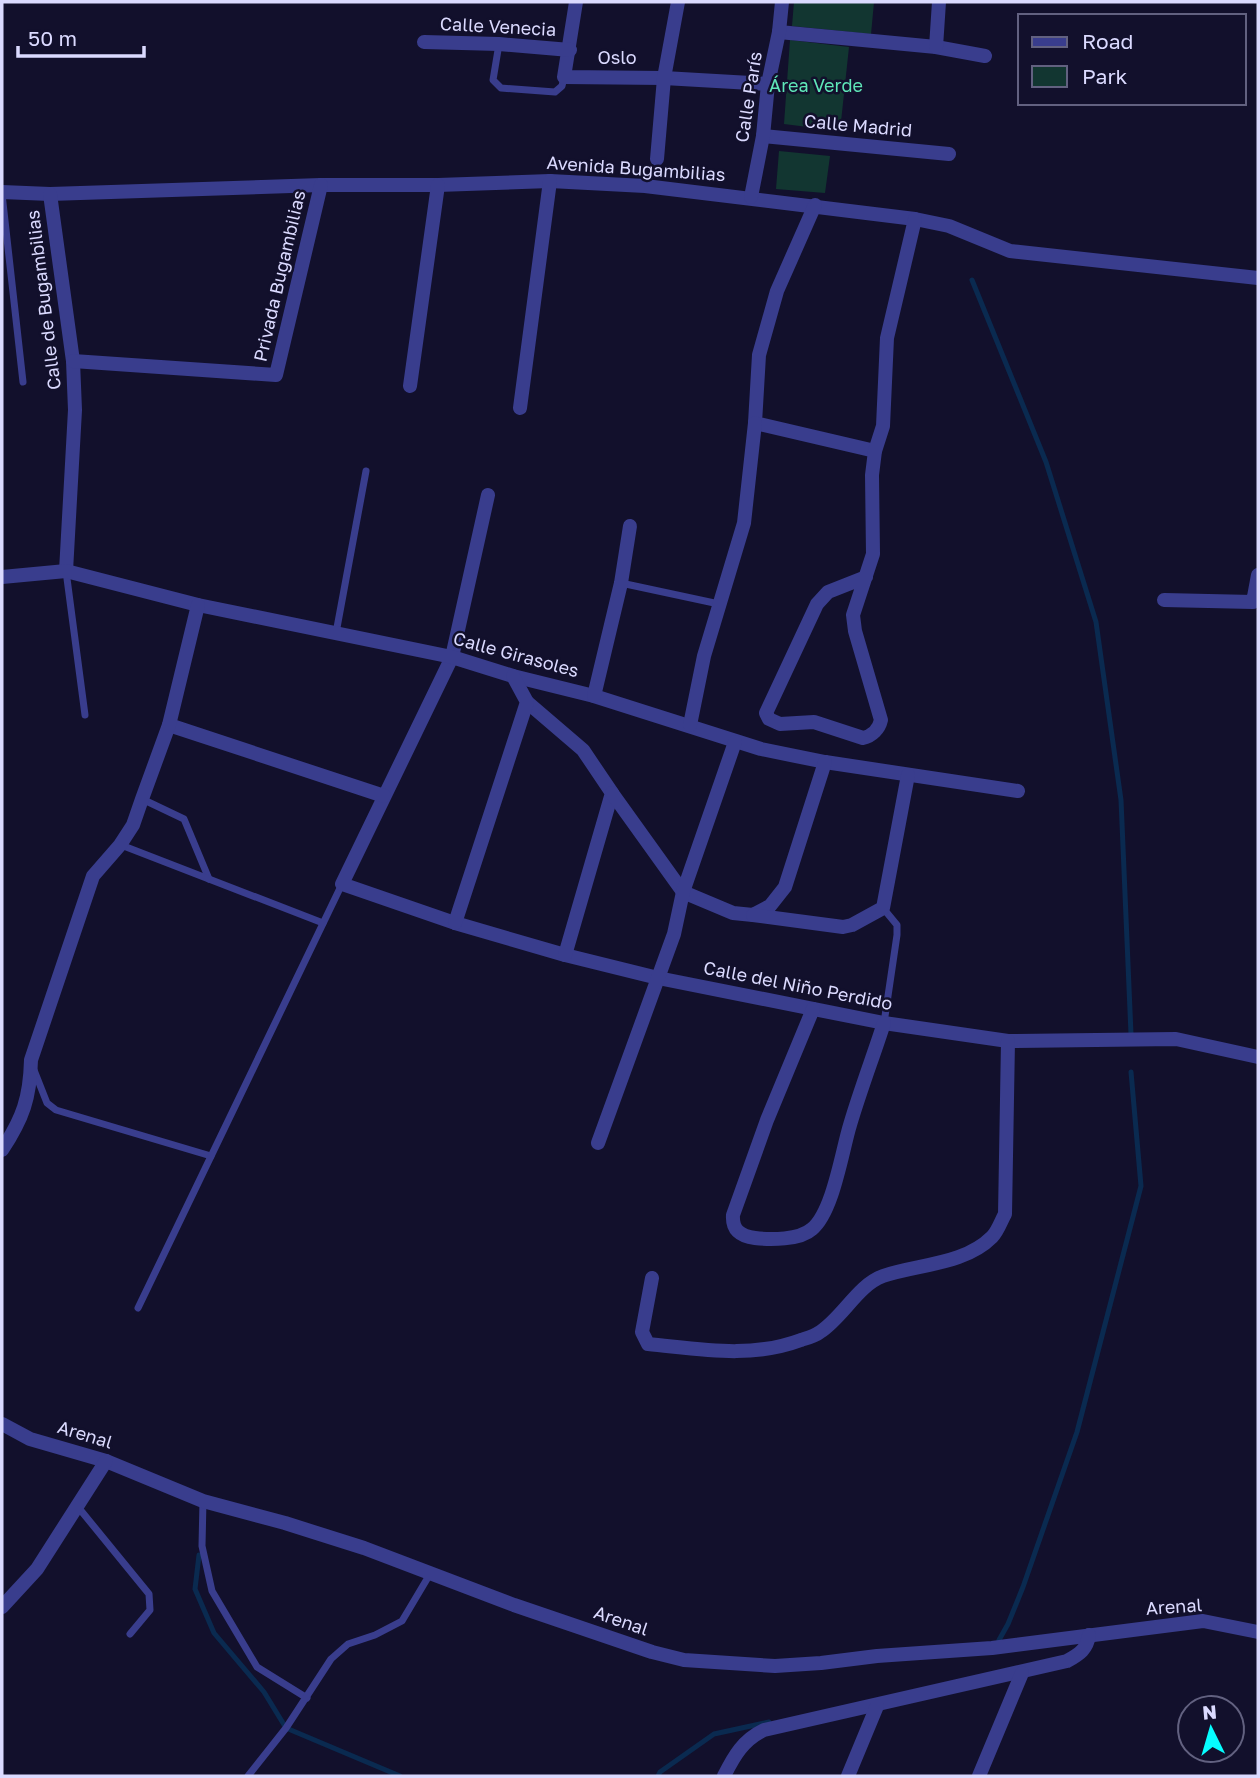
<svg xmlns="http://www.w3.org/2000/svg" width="1260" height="1778" viewBox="0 0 1260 1778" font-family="'Golos Text',sans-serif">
	<rect width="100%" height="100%" fill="#12102c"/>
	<g fill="#123631">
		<path d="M794 2H874L871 34 792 26Z"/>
		<path d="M790 40 849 47 840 131 784 124Z"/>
		<path d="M779 151 830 156 825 193 776 189Z"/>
	</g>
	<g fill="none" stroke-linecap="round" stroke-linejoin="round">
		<g stroke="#0a2a50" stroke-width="5">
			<path d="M972 280 1046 462 1096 622 1121 800 1131 1034"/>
			<path d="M199 1555 195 1589 214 1633 264 1692 286 1728 400 1776"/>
			<path d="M999 1640 1008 1624 1023 1587 1077 1432 1141 1186 1131 1072"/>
			<path d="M658 1776 660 1772 714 1734 769 1722"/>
		</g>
		<g stroke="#393d8d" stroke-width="7">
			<path d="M499 44 493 80 501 88 555 92 562 86 564 77"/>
			<path d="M2 194 23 382"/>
			<path d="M66 571 85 715"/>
			<path d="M621 583 719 604"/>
			<path d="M336 633 366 471"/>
			<path d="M142 799 184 819 209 879"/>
			<path d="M121 845 323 923"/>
			<path d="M883 908 897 925V935L884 1023"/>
			<path d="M34 1070 47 1103 56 1110 211 1156"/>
			<path d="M138 1308 342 884"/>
			<path d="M203 1501 202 1546 212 1591 257 1667 307 1698"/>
			<path d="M78 1507 149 1594 150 1610 130 1634"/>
			<path d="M248 1776 286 1728 331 1659 348 1644 375 1635 402 1621 430 1574"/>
		</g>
		<g stroke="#393d8d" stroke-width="14">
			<path d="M576 2 564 77 664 78 768 84"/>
			<path d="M779 32 936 47 985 56"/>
			<path d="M424 42 499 44 570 50"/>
			<path d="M936 47 939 2"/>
			<path d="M763 136 949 154"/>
			<path d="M657 159 664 78 678 2"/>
			<path d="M2 192 50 194 321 185H438L550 181 645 186 915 219 949 226 1010 251 1258 278"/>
			<path d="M50 194 73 361 75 410 66 571"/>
			<path d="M751 197 763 136 768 84 779 32 782 2"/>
			<path d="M815 205 777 291 759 355 755 423 875 451"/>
			<path d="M73 361 276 375 321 185"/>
			<path d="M410 386 438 185"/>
			<path d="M520 408 550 181"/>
			<path d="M488 495 452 657 342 884 455 923 565 955 658 978 884 1023 1008 1041 1176 1039 1258 1057"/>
			<path d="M2 577 66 571 198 605 452 657 513 676 594 696 761 749 825 762 1018 791"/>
			<path d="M866 577 828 592 817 604 766 713 769 719 780 724 814 722 863 738C872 736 879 729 881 720L855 631 853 615 873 554 872 475 875 451 883 426 887 338 915 219"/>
			<path d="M1164 600 1253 602 1258 575"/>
			<path d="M594 696 621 583 630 526"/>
			<path d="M527 702 583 750 612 793 565 955"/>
			<path d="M169 725 384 796"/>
			<path d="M690 725 704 656 744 523 755 423"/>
			<path d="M612 793 683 892 733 913 753 915 770 906 785 887 825 762"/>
			<path d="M753 915 843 927 852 925 883 908 908 775"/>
			<path d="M455 923 527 702 513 676"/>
			<path d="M813 1009 767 1120 733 1215C732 1230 740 1236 755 1238 770 1240 800 1240 812 1229 833 1212 842 1151 850 1125 860 1091 873 1057 884 1023"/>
			<path d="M598 1143 674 934 683 892 735 742"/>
			<path d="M2 1150C23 1118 30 1098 31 1060L93 876 120 845 133 825 142 799 169 725 198 605"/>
			<path d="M652 1278 642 1332 648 1344C700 1349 750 1359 801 1340 807 1338 815 1336 820 1332 843 1317 858 1285 883 1276 918 1264 964 1265 992 1237 998 1231 1001 1221 1005 1214L1008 1041"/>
			<path d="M2 1424 30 1439 106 1461 203 1501 285 1523 364 1548 514 1605 652 1652 684 1660 775 1666 821 1663 877 1656 992 1648 1203 1621 1258 1632"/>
			<path d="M2 1607 37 1569 106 1461"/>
			<path d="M724 1776C734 1756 743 1740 764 1730L1067 1661C1080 1654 1087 1649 1089 1635"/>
			<path d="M848 1776 877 1706"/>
			<path d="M979 1776 1022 1673"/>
		</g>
	</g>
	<g text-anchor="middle" stroke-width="5" stroke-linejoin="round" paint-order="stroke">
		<g font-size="18" fill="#dbdaff" stroke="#12102c">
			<text transform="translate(498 27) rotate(3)" y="6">Calle Venecia</text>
			<text x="617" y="64">Oslo</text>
			<text transform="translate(749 97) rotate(-81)" y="6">Calle París</text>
			<text transform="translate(858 126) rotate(5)" y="6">Calle Madrid</text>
			<text transform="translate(636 169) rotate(4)" y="6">Avenida Bugambilias</text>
			<text transform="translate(280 276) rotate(-77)" y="6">Privada Bugambilias</text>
			<text transform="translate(44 300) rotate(-97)" y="6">Calle de Bugambilias</text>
			<text transform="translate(516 655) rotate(15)" y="6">Calle Girasoles</text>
			<text transform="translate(798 986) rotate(11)" y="6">Calle del Niño Perdido</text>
			<text transform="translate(85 1435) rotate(17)" y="6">Arenal</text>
			<text transform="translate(1174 1607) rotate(-4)" y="6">Arenal</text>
			<text transform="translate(621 1621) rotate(19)" y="6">Arenal</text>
		</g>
		<g font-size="18" fill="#5fe6b8" stroke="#12102c">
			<text x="816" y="92">Área Verde</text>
		</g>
	</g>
	<rect width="1260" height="1778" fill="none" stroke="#dbdaff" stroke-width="7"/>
	<rect x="1018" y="14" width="228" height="91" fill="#12102c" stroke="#626180" stroke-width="2"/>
	<rect x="1032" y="37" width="35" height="10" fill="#393d8d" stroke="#626180" stroke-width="2"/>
	<text x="1082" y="49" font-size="21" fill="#dbdaff">Road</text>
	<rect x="1032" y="66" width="35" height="21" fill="#123631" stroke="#626180" stroke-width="2"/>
	<text x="1082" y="84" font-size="21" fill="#dbdaff">Park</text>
	<g transform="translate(1211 1729) rotate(355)"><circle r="33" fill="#12102c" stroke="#626180" stroke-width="2"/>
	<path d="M0-5L12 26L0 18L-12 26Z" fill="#06fdff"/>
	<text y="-10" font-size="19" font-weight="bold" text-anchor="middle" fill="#dbdaff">N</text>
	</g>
	<path d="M18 46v10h126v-10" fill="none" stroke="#dbdaff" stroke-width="3.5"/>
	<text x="28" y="46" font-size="21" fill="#dbdaff" stroke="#12102c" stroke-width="5" paint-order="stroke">50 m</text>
</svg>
